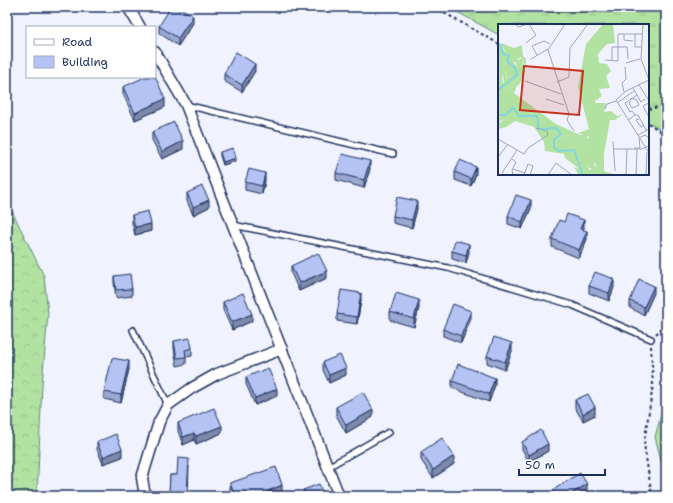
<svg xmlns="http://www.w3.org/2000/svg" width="673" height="503" viewBox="0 0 673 503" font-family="'Shantell Sans',sans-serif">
	<defs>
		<pattern id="grass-tufts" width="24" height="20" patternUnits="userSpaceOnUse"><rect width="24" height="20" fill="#b2e2a2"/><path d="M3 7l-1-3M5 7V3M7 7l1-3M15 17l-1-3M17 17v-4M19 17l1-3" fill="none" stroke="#98c28e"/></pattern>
		<pattern id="forest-crowns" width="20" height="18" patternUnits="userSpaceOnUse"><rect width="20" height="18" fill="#b2e2a2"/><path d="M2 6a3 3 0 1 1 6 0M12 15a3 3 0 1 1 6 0" fill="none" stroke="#98c28e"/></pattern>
	</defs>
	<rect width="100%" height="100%" fill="#f0f3fd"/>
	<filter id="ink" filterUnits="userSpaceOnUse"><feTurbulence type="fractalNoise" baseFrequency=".025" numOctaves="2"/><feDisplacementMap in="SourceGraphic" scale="8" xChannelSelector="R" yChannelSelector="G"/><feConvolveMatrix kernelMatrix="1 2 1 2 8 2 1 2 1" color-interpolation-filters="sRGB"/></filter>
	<g filter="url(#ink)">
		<path fill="url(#grass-tufts)" stroke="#668880" d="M448 7H666V133L648 122V25H499V35Z"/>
		<g fill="url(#forest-crowns)" stroke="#668880">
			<path d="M7 201 44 276 48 313 42 385 37 496H7Z"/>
			<path d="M666 395V480L655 437Z"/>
		</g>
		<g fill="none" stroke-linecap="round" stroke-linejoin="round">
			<g stroke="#1b2f5e" stroke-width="8">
				<g id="service">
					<path d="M186 105 393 154"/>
					<path d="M233 225 448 268 572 305 651 339"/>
					<path d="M133 330 168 405"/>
					<path d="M328 467 389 432"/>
				</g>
			</g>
			<g stroke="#1b2f5e" stroke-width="13">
				<g id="minor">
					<path d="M128 7 140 27"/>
					<path d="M155 52 186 105 339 496"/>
					<path d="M145 496 142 478 159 422 168 405 192 388 217 374 282 349"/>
				</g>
			</g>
			<g stroke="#1b2f5e" stroke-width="2" stroke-dasharray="3 3" stroke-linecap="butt">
				<path d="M434 7 499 44"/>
				<path d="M648 109 666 106"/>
				<path d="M648 123 666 135"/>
				<path d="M656 334 666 324"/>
				<path d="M651 346 653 385 644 444 651 490 653 496"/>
			</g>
			<use href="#service" stroke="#fff" stroke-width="5"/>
			<use href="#minor" stroke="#fff" stroke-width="10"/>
		</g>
		<g fill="#9ba8d1" stroke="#1b2f5e">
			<path d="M193 23 178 46 159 33V26Z"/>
			<path d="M255 71 242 92 224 81V74Z"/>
			<path d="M123 87 165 107 135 120 123 94Z"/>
			<path d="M152 132 183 149 162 159 152 140Z"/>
			<path d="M220 152 236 161 223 165 220 156Z"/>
			<path d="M370 169 364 188 336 180V173Z"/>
			<path d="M455 172 476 174 471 186 455 180Z"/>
			<path d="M265 181 262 194 245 190V182Z"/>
			<path d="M187 193 209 207 193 215 187 201Z"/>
			<path d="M531 208 522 229 508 224V216Z"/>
			<path d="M417 209 412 228 393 223V216Z"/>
			<path d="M132 215 151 231 135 235 132 223Z"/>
			<path d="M564 222 584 228 583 230 587 239 579 258 552 247V239Z"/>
			<path d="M452 251 469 252 466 263 452 259Z"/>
			<path d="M291 266 327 278 299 291 291 273Z"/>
			<path d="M114 276 132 289V296L116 298 114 283Z"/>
			<path d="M589 286 614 287 609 301 589 293Z"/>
			<path d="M654 293 644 315 630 308V301Z"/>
			<path d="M361 300 357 324 337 321V314Z"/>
			<path d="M223 302 252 321 232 330 223 310Z"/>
			<path d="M419 308 414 327 390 320V312Z"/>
			<path d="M471 318 461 343 443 336V329Z"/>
			<path d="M174 341 192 348V356L186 357V364L177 366 174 349Z"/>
			<path d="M512 351 505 370 487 363V356Z"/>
			<path d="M323 362 346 375 329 383 323 370Z"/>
			<path d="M129 369 121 403 104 399V392Z"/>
			<path d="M246 377 277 396 255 405 246 384Z"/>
			<path d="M452 381 495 385 489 402 452 388Z"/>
			<path d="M575 400 595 415 583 421 575 408Z"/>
			<path d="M336 407 373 417 346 433 336 415Z"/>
			<path d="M178 423 222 433 196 444 194 440 183 445 178 431Z"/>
			<path d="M97 442 122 457 103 464 97 449Z"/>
			<path d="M522 442 548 451 529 462 522 449Z"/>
			<path d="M421 452 454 464 433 478 421 460Z"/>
			<path d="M189 466 188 496H169L170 475H177Z"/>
			<path d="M230 483 282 493 273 496H232L230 491Z"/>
			<path d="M553 490 587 491 580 496H553Z"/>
		</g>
		<g fill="#7e88aa" stroke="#1b2f5e">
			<path d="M193 16V23L178 46V38Z"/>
			<path d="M255 64V71L242 92V85Z"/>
			<path d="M165 99V107L135 120V113Z"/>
			<path d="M183 141V149L162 159V152Z"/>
			<path d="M236 158V161L223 165V162Z"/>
			<path d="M370 161V169L364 188V180Z"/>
			<path d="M476 167V174L471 186V179Z"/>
			<path d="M265 173V181L262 194V186Z"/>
			<path d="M209 200V207L193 215V207Z"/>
			<path d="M531 200V208L522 229V222Z"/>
			<path d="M417 201V209L412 228V220Z"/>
			<path d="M584 220V228L580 236V229Z"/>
			<path d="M151 224V231L135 235V227Z"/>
			<path d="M587 231V239L579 258V250Z"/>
			<path d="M469 244V252L466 263V255Z"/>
			<path d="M327 271V278L299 291V283Z"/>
			<path d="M614 279V287L609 301V293Z"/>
			<path d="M654 286V293L644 315V307Z"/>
			<path d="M361 293V300L357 324V317Z"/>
			<path d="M419 300V308L414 327V319Z"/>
			<path d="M471 311V318L461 343V336Z"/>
			<path d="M252 314V321L232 330V322Z"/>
			<path d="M512 343V351L505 370V362Z"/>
			<path d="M129 361V369L121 403V395Z"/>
			<path d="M346 368V375L329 383V375Z"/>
			<path d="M495 378V385L489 402V394Z"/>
			<path d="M277 389V396L255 405V398Z"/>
			<path d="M595 407V415L583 421V414Z"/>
			<path d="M373 410V417L346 433V425Z"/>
			<path d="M222 426V433L196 444V436Z"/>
			<path d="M194 433V440L183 445V437Z"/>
			<path d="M548 444V451L529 462V455Z"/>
			<path d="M122 449V457L103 464V457Z"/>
			<path d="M454 456V464L433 478V470Z"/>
			<path d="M587 484V491L580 496H568Z"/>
			<path d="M282 485V493L273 496H268V491Z"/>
		</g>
		<g fill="#b4c3f3" stroke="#1b2f5e">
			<path d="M171 7H179L193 16 178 38 159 26Z"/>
			<path d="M236 52 255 64 242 85 224 74Z"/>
			<path d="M155 76 165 99 135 113 123 87 145 77H155Z"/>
			<path d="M174 122 183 141 162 152 152 132Z"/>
			<path d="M233 148 236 158 223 162 220 152Z"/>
			<path d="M342 154 370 161 364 180 336 173Z"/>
			<path d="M460 160 476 167 471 179 455 172Z"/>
			<path d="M249 169 265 173 262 186 245 182Z"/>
			<path d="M202 186 209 200 193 207 187 193Z"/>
			<path d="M516 195 531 200 522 222 508 216Z"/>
			<path d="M397 197 417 201 412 220 393 216Z"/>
			<path d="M148 211 151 224 135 227 132 215Z"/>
			<path d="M567 214 584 220 580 229 587 231 579 250 552 239 559 220 564 222Z"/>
			<path d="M455 240 469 244 466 255 452 251Z"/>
			<path d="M318 253 327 271 299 283 291 266Z"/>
			<path d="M595 272 614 279 609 293 589 286Z"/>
			<path d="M130 274 132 289 116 290 114 276Z"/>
			<path d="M639 279 654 286 644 307 630 301Z"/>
			<path d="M341 290 361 293 357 317 337 314Z"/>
			<path d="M243 293 252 314 232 322 223 302Z"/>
			<path d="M396 293 419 300 414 319 390 312Z"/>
			<path d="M453 304 471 311 461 336 443 329Z"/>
			<path d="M494 337 512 343 505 362 487 356Z"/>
			<path d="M190 338 192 348 185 350 186 357 177 358 174 341Z"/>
			<path d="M340 355 346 368 329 375 323 362Z"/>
			<path d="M112 358 129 361 121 395 104 392Z"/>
			<path d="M458 364 495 378 489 394 452 381Z"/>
			<path d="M268 368 277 389 255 398 246 377Z"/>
			<path d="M363 392 373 410 346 425 336 407Z"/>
			<path d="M588 394 595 407 583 414 575 400Z"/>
			<path d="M214 408 222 426 196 436 194 433 183 437 178 423Z"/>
			<path d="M541 430 548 444 529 455 522 442Z"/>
			<path d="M116 434 122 449 103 457 97 442Z"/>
			<path d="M442 438 454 456 433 470 421 452Z"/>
			<path d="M178 458 189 459 187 495 169 494 170 475H177Z"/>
			<path d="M276 467 282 485 268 491 269 495 268 496H235L230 483Z"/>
			<path d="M580 473 587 484 568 496H557L553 490Z"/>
			<path d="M319 484 324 496H305L303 490Z"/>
			<path d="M91 494 101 495V496H91Z"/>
		</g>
	</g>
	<g transform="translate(498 24)">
		<rect width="151" height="151" fill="#f0f3fd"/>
		<path d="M3 19 16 24 24 21 25 32 28 35V43L23 33 15 38 22 45 23 51 7 67 19 62 16 69 58 100 82 111H89V115L74 112 89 126V143L92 146 98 143 96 138 101 144V151H81L75 142 79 145 81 140 78 132 80 128 67 111 57 116 55 122 48 120V114L42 106 27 97 11 93 9 97 6 95 0 98V93H2L0 91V41L3 59H6L5 50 9 55 6 42 9 31Z" fill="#b2e2a2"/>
		<path d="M105 0H115L117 19 109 20 100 30 101 39 109 40 113 47 108 52 112 64 101 65 104 72 97 77 96 141 99 147 89 143V126L73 111 89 115 91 113 80 109 91 105 80 63 88 20ZM0 19 10 31 6 42 9 46 7 48 9 57 4 51 5 59 9 60 7 61 3 59 0 41ZM15 30 20 36 24 34 27 48 21 61 7 67 23 51 18 39 13 36ZM11 92 24 95 47 107 48 119 51 118 54 122 57 121V116L67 111 80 127V144L67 134 66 130 47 127 46 118 36 103 17 97 8 103 0 105V95L2 99 6 95 9 97Z" fill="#b2e2a2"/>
		<path d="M95 79H108L106 88 113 87 119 92 125 90 117 96H112L106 130V147L118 151H101V144L96 138Z" fill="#b2e2a2"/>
		<path fill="none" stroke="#84d5dc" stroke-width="2" d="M0 20 3 21 5 30 11 31 9 37 17 44 19 51 0 66M0 91H7L15 84 21 92H39L41 105 58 104 63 110 56 116V123L61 127 76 126 85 151"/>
		<path fill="none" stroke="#9ba5bd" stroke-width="1" d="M16 0 21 3 29 0M67 0 50 26 71 90 69 96 76 107M145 0 143 35 151 56M120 10H145M126 10V16L135 17M137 10V23H144M28 19 38 11 31 0M39 31 34 22 46 17 52 20M33 35 50 25M107 36 120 37V10M114 37V23H129L130 35M128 39 142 35M151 56 128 67 118 76 151 129M27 57 63 70M59 58 71 53 72 24 90 0M141 61 151 77M135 64 143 78 147 75M126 68 124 59 128 55 127 43M48 75 66 81M132 75H138L141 81 134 84 131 79 133 77M119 79 136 67M151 79 145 82 151 93M107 85 109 80 118 77M137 91H140L148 106M141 95 138 96 143 103 145 102M130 96 137 91 134 87 132 88 127 79 139 71M140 111 151 105M0 115 26 130 30 124 50 111 49 107 38 104M115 117 117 147M136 124H142L141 114 147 111 151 114M116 125H143L151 122M0 133 10 120M14 135 18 138 14 146 15 151M15 145 27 149M4 149 19 126M26 151 30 140 35 142 32 151M50 151 58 139 74 151M128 151 129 125M138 151 139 125M148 151 149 128"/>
		<path fill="#c8321e" fill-opacity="0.15" stroke="#c8321e" stroke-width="2" d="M26 42 85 47 81 91 22 86Z"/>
		<rect width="151" height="151" fill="none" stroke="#1b2f5e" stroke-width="2"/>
	</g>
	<rect width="673" height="503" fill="none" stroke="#fff" stroke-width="24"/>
	<rect x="12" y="12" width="649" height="479" fill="none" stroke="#1b2f5e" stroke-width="1.5" filter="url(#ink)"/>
	<rect x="26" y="26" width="130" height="52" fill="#ffffff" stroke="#a4acbf"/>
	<rect x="34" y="39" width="20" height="6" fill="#ffffff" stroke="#a4acbf"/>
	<text x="62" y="46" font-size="12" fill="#1b2f5e">Road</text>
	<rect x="34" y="56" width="20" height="12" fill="#b4c3f3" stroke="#a4acbf"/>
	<text x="62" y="66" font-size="12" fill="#1b2f5e">Building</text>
	<path d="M519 469v6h86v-6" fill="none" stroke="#1b2f5e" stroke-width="2"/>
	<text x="525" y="469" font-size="12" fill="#1b2f5e" stroke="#ffffff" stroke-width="3" paint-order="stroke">50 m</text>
</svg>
